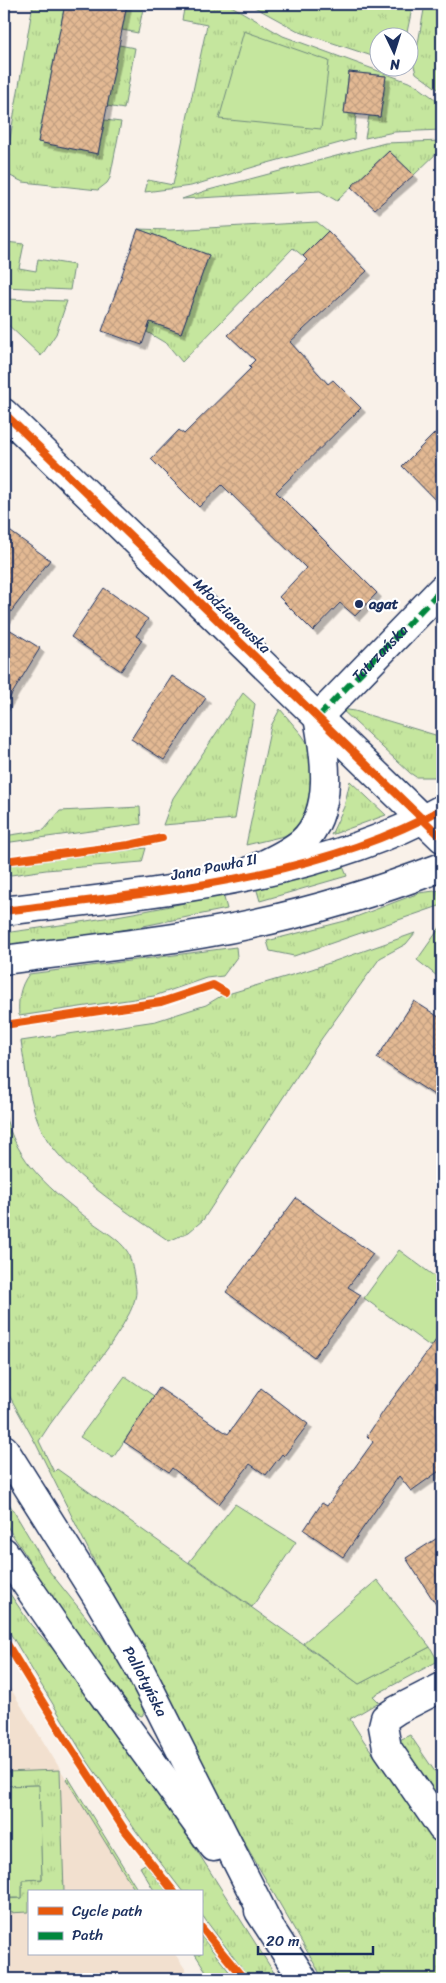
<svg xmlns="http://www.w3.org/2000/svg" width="446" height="1983" viewBox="0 0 446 1983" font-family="Sriracha,sans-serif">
	<defs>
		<pattern id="grass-tufts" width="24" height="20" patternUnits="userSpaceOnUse" patternTransform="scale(1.25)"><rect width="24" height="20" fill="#c5e69e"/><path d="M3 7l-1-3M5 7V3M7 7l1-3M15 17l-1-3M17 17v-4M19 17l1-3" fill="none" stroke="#a9c68a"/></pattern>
		<pattern id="building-cross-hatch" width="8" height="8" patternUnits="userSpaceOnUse" patternTransform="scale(1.25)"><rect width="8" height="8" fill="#e3b993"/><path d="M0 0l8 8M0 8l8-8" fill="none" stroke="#c29f81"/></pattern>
		<filter id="shadow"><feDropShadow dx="4.5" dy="4.5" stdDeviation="0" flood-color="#0004"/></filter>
	</defs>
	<rect width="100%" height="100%" fill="#f9f1e9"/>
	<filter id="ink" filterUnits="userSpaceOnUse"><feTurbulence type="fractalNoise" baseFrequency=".02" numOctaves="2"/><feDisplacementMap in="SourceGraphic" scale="10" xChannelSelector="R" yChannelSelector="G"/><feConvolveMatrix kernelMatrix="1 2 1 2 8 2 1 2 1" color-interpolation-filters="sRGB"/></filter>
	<g filter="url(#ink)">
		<path fill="#f2e0cf" d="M4 1678 136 1892H29V1954H175L192 1979H4Z"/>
		<g fill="url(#grass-tufts)" stroke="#708a7e">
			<path d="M33 4H65L38 142 98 154 105 120 121 122 110 178 107 183 98 190 23 182 4 173Z"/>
			<path d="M127 4H144L138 33 122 30Z"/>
			<path d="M185 4H228L283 36 414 84 442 104V130L394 132 365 138 369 116 380 117 386 76 349 72 344 112 356 114 354 139 257 166 191 186 145 192 148 180 173 185 207 25 182 20Z"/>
			<path d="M249 4H413L406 37 378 38V58L300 32Z"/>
			<path d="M425 4H442V92L416 73 414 66Z"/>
			<path d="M119 45 135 48 124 109 107 106Z"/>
			<path d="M442 141V153L440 150 414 175 389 151 337 201 320 191 182 199 205 191 385 143Z"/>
			<path d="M317 222 328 231 303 256 293 248 182 362 167 344 147 332 150 322 181 333 209 255 138 229 170 230Z"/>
			<path d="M5 242 24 244 19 268 36 271 38 259 74 265 70 290 4 287Z"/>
			<path d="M4 299 67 301 56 334 41 356 4 321Z"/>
			<path d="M243 693 255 704 235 819 163 825 173 798Z"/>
			<path d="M280 709 302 735 314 753 308 815 296 829 284 836 246 845 271 726Z"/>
			<path d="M341 709 355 711 442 737V777H416L410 773Z"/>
			<path d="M350 781 386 815 331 835 344 807Z"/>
			<path d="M140 807 141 824 4 843V836L44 830 60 811Z"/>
			<path d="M146 848 142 862 46 870 4 876V866Z"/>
			<path d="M342 864 347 876 260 901 256 887Z"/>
			<path d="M442 890V905L294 956 270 951 267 941 345 921 419 893Z"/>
			<path d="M223 894 227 909 89 937 4 949V933C77 923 151 912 223 894Z"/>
			<path d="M415 933 406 944 380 958 322 1038 203 1220 189 1232 169 1241C132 1215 73 1178 48 1141 30 1113 26 1073 21 1041L156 1021 206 1005 221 996 312 969Z"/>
			<path d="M236 947 237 957 223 976 206 978 154 996 19 1016C18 1001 19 987 29 974Z"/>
			<path d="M4 1111C16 1163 52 1191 92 1222 104 1231 119 1239 127 1251 131 1256 136 1285 136 1292 136 1298 132 1308 129 1314 105 1360 66 1397 39 1441L54 1472 57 1469 359 1684 430 1647 438 1661 373 1696 379 1702 350 1719 364 1741 442 1851V1979H323L209 1781 102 1577 36 1444 4 1386Z"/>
			<path d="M4 1495 50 1572 102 1637 132 1678 144 1713 142 1716C120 1711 41 1580 25 1554 20 1545 6 1528 4 1518 2 1511 4 1502 4 1495Z"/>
			<path d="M4 1585 31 1625 60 1657 170 1808 278 1979H250L201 1914V1892H183L136 1831 86 1759 4 1623Z"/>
			<path d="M410 1735 442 1782V1815L393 1743Z"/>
			<path d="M60 1770 64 1892H29V1912L7 1913 6 1899 22 1898V1880L42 1879 38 1785 4 1786V1772Z"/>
			<path d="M68 1777 139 1892H136L66 1779Z"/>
			<path d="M145 1864 167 1892H155L140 1867Z"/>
			<path d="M201 1936 235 1979H211L195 1954H201Z"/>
		</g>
		<g fill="#c5e69e" stroke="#708a7e">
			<path d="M244 31 329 61 321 129 219 119Z"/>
			<path d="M441 926H442V980L417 960Z"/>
			<path d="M399 1250 442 1282V1332L431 1347 364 1298Z"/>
			<path d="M125 1376 154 1396 113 1458 80 1437Z"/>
			<path d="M235 1504 296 1542 252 1607 189 1562Z"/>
			<path d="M377 1580 430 1647 359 1684 303 1643Z"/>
			<path d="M39 1785 42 1879 22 1880V1898H4V1786Z"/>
		</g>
		<g fill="url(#building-cross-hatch)" stroke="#1b2f5e" filter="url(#shadow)">
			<path d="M65 4H127L98 154 38 142Z"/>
			<path d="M349 72 386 76 380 117 344 113Z"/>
			<path d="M389 151 414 175 375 209 351 187Z"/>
			<path d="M138 229 209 255 181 333 150 322 142 345 102 331Z"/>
			<path d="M328 231 367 271 290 342 328 384 333 380 361 408 276 492 377 593 355 616 340 603 313 631 279 597 306 568 222 485 199 507 151 459 179 430 184 434 251 368 249 366 255 360 228 335 307 260 303 256Z"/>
			<path d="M442 426V507L402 466Z"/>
			<path d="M4 527 50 560 4 621Z"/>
			<path d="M104 588 148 619 136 636 142 640 121 671 71 637Z"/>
			<path d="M4 626 40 648 4 707Z"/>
			<path d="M172 676 206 698 164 760 131 739Z"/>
			<path d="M414 1001 442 1019V1100L377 1058Z"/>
			<path d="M296 1198 373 1254 348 1287 361 1295 314 1357 226 1292Z"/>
			<path d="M442 1332V1469L411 1491 399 1476 343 1557 304 1530 322 1503 327 1506 373 1442 367 1436 385 1409Z"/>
			<path d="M159 1388 228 1434 261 1388 308 1424 284 1456 282 1454 266 1475 250 1464 219 1504 172 1468 169 1472 124 1442Z"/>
			<path d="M442 1535V1614L406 1558Z"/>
		</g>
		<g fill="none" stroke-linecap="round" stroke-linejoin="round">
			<g stroke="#1b2f5e" stroke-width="31">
				<g id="minor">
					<path d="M4 413 442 838"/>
					<path id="s1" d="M318 717 442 589"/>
					<path d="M248 872C266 863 287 855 302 842 335 812 325 754 318 717"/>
					<path d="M442 1687 397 1710 385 1718 383 1726 387 1748 442 1828"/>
				</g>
			</g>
			<g stroke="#1b2f5e" stroke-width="31">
				<g id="tertiary">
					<path d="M4 911C147 893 315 880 442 809"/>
					<path d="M4 960C69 951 135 945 200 934 283 920 364 897 442 867"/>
				</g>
			</g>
			<g stroke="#1b2f5e" stroke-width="31">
				<g id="secondary">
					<path id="s2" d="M4 1449 96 1595 140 1670 269 1925"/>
					<path d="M4 1552 98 1688 214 1847"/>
					<path d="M259 1911 303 1979"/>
				</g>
			</g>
			<use href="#minor" stroke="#fff" stroke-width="28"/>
			<use href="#tertiary" stroke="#fff" stroke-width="28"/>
			<use href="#secondary" stroke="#fff" stroke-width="28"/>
			<path stroke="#00873e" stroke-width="6" stroke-dasharray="12 6" stroke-linecap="butt" d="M318 717 442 589"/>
			<g stroke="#fff" stroke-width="11">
				<g id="cycleway">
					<path d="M4 413 442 838"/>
					<path d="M4 861 129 845 162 838"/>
					<path d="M4 911C147 893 315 880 442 809"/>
					<path d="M4 1025 161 1002 213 985 225 992"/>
					<path d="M4 1639 69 1745 124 1829 174 1892"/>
					<path d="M201 1927 244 1979"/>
				</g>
			</g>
			<use href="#cycleway" stroke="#e8590c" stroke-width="8"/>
		</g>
	</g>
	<circle fill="#1b2f5e" stroke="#fff" stroke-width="2" cx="359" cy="604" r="5"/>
	<g text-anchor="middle" stroke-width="4.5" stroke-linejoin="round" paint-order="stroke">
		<g font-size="15" font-weight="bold" fill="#1b2f5e" stroke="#fff" text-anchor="start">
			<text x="369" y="609">agat</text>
		</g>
		<g font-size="15" fill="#1b2f5e" stroke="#fff">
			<text transform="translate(232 616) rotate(44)" y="5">Młodzianowska</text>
			<text dy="5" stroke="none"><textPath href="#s1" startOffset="89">Tatrzańska</textPath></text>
			<text transform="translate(214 867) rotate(-11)" y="5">Jana Pawła II</text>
			<text dy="5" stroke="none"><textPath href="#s2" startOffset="272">Pallotyńska</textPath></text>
		</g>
	</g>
	<rect width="446" height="1983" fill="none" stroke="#fff" stroke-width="20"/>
	<rect x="10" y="10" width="426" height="1963" fill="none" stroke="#1b2f5e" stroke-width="2" filter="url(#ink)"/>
	<rect x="28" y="1890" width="175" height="65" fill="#ffffff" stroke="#a4acbf"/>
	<rect x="38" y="1907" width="25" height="8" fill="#e8590c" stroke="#a4acbf"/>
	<text x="72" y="1916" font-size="15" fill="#1b2f5e">Cycle path</text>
	<rect x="38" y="1932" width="25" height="8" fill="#00873e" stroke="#a4acbf"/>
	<text x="72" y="1940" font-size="15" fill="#1b2f5e">Path</text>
	<g transform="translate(394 52) rotate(176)"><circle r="24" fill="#ffffff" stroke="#a4acbf"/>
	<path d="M0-4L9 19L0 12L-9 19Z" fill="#1b2f5e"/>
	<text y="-8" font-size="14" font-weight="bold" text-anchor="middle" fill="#1b2f5e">N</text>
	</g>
	<path d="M258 1946v8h115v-8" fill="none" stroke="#1b2f5e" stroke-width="2.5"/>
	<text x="266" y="1946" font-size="15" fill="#1b2f5e" stroke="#ffffff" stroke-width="4" paint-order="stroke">20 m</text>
</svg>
